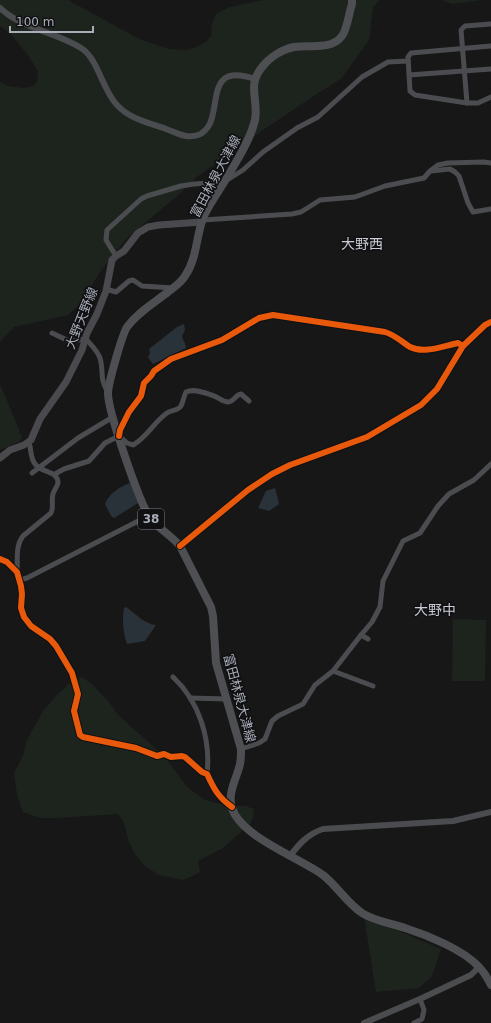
<svg xmlns="http://www.w3.org/2000/svg" width="491" height="1023" viewBox="0 0 491 1023" font-family="'DejaVu Sans','Noto Sans JP',sans-serif">
	<rect width="100%" height="100%" fill="#171717"/>
	<g fill="#1d241e">
		<path d="M0 0H68L139 39 169 49 187 50 197 47 206 42 211 36 212 24 216 14 230 7 263 0H379L373 8 369 40 341 79 315 95 290 112 257 134 198 176 176 197 125 240 100 272 81 303 68 315 14 327 0 342V82L8 86 24 88 33 86 37 82 38 75 37 70 30 58 11 34 0 26Z"/>
		<path d="M442 0H483L452 4Z"/>
		<path d="M0 384 22 437 20 441 0 450Z"/>
		<path d="M453 619 486 620 485 681H452Z"/>
		<path d="M82 677 92 684 108 701 118 715 165 757 187 787 205 800 228 806H246L254 809 253 817 250 824 223 848 198 861 200 872 188 878 183 880 159 875 145 866 136 856 129 842 123 820 118 814 56 818H40L23 812 17 795 14 773 23 756 27 740 43 711 57 695 69 684Z"/>
		<path d="M364 916 441 949 432 976 419 988 376 992Z"/>
	</g>
	<g fill="#2a3239">
		<path d="M184 324 185 330 182 336C183 341 186 343 186 348L153 364 148 357 150 353 149 349 177 327Z"/>
		<path d="M130 483 138 503 114 518 111 516 105 504C108 494 121 486 130 483Z"/>
		<path d="M275 488 279 504 269 511 258 508 266 491Z"/>
		<path d="M126 607C135 613 144 624 156 625L145 641 127 644C123 632 122 620 124 608Z"/>
	</g>
	<g fill="none" stroke-linecap="round" stroke-linejoin="round">
		<g stroke="#4b4c50" stroke-width="5">
			<path d="M491 46 411 53 408 57 410 91 415 95 467 103H478L491 97"/>
			<path d="M409 75 491 69"/>
			<path d="M467 103 461 30 465 26 491 24"/>
			<path d="M431 171 450 169 455 172 459 176 468 203 473 212 491 209"/>
			<path d="M203 220 292 214 301 212 320 200 355 197 385 186 424 178 430 171 438 165 448 163 484 162 491 163"/>
			<path d="M116 256 106 240 107 230 141 199 147 196 181 186 194 184 224 182 243 170 263 152 297 128 318 117 362 77 388 62 408 61"/>
			<path d="M106 289 116 292 129 281 133 280 142 286 174 288"/>
			<path d="M52 333 69 341 86 339C91 345 97 350 100 358 104 371 99 379 108 392"/>
			<path d="M119 435 120 430 129 412 141 396 144 383 151 376 154 371 171 359 222 340 259 318 273 315 385 332C395 335 402 342 410 347 424 354 443 346 458 343L463 346"/>
			<path d="M120 437 127 443 133 445C147 437 154 422 167 413 171 410 178 411 181 406 183 402 184 396 186 392 194 388 206 393 214 396 218 397 223 402 228 402 234 402 235 395 241 394L249 401"/>
			<path d="M32 473 78 438 113 417"/>
			<path d="M55 474 64 469 89 461 105 443 119 436"/>
			<path d="M0 559 7 562 17 572 21 586 22 594 21 608 24 617 31 626 50 639 56 646 72 673 78 694 74 711 80 735 83 737 136 748 157 756 164 754 171 757 182 756 185 757 202 772 207 774C214 789 218 797 232 807"/>
			<path d="M17 572C18 560 15 546 23 536L51 513C54 507 51 501 53 494 54 490 57 487 58 483 58 470 41 473 35 464 31 459 31 452 30 446"/>
			<path d="M20 580 27 578 148 516"/>
			<path d="M368 639 361 635 372 622 380 607 383 581 403 541 420 533 438 506 449 494 474 480 491 464"/>
			<path d="M333 671 361 635"/>
			<path d="M173 677C199 701 211 739 207 774"/>
			<path d="M190 698 227 699"/>
			<path d="M241 749 259 743 265 739 272 721 278 716 303 704 315 685 333 671 373 686"/>
			<path d="M414 1023 422 1019 424 1010 420 999"/>
		</g>
		<g stroke="#4b4c50" stroke-width="6">
			<path d="M0 8C22 29 56 32 81 48 98 58 103 92 118 106 130 119 150 123 166 129 177 133 187 139 198 135 229 123 197 59 255 79"/>
			<path d="M180 546 248 490 272 474 290 465 367 437 421 405 437 389 463 346 485 325 491 322"/>
			<path d="M290 856C299 844 308 834 323 829L453 821 491 812"/>
			<path d="M364 1023 420 999 471 975 479 967"/>
		</g>
		<path stroke="#4a4a4e" stroke-width="7" d="M0 458 10 450 24 445 31 440 40 419 66 382 82 350 87 333 97 314 106 291 112 260 116 256 124 251 138 233 148 227 159 225 202 222"/>
		<path stroke="#4d4f52" stroke-width="8" d="M352 0V4C349 13 347 30 342 36 331 51 310 44 294 47 283 49 270 57 263 66 246 85 259 99 255 120 251 137 241 154 232 169 223 186 211 200 203 218 196 237 197 259 185 276 181 283 174 287 168 292 154 303 138 312 127 327 122 335 109 381 108 392 107 409 139 501 149 516 157 528 171 535 180 546L211 607 213 616 216 663 241 749C241 754 241 759 240 764 237 778 227 793 232 808 241 837 300 858 323 875 337 886 347 903 362 913 374 921 391 923 405 928 427 935 464 950 479 967 484 972 488 979 491 985"/>
		<g stroke="#111113" stroke-width="8">
			<g id="cycleway">
				<path d="M119 436 120 430 129 412 141 396 144 383 151 376 154 371 171 359 222 340 259 318 273 315 385 332C395 335 402 342 410 347 424 354 443 346 458 343L463 346"/>
				<path d="M180 546 248 490 272 474 290 465 367 437 421 405 437 389 463 346 485 325 491 322"/>
				<path d="M0 559 7 562 17 572 21 586 22 594 21 608 24 617 31 626 50 639 56 646 72 673 78 694 74 711 80 735 83 737 136 748 157 756 164 754 171 757 182 756 185 757 202 772 207 774C214 789 218 797 232 807"/>
			</g>
		</g>
		<use href="#cycleway" stroke="#e8590c" stroke-width="6"/>
	</g>
	<g text-anchor="middle" stroke-width="3.5" stroke-linejoin="round" paint-order="stroke">
		<rect fill="#111113" stroke="#7b7e86" stroke-width="1" x="138" y="509" width="26" height="20" rx="3"/>
		<g font-size="12" font-weight="bold" fill="#a8adb8">
			<text x="151" y="523">38</text>
		</g>
		<g font-size="13" fill="#a8adb8" stroke="#111113">
			<text transform="translate(215 176) rotate(-62)" y="5">富田林泉大津線</text>
			<text transform="translate(81 318) rotate(-68)" y="5">大野天野線</text>
			<text transform="translate(240 698) rotate(75)" y="5">富田林泉大津線</text>
		</g>
		<g font-size="14" fill="#c9ccd4" stroke="#111113">
			<text x="362" y="249">大野西</text>
			<text x="435" y="615">大野中</text>
		</g>
	</g>
	<path d="M10 26v6h83v-6" fill="none" stroke="#a8adb8" stroke-width="2"/>
	<text x="16" y="26" font-size="12" fill="#a8adb8" stroke="#111113" stroke-width="3" paint-order="stroke">100 m</text>
</svg>
